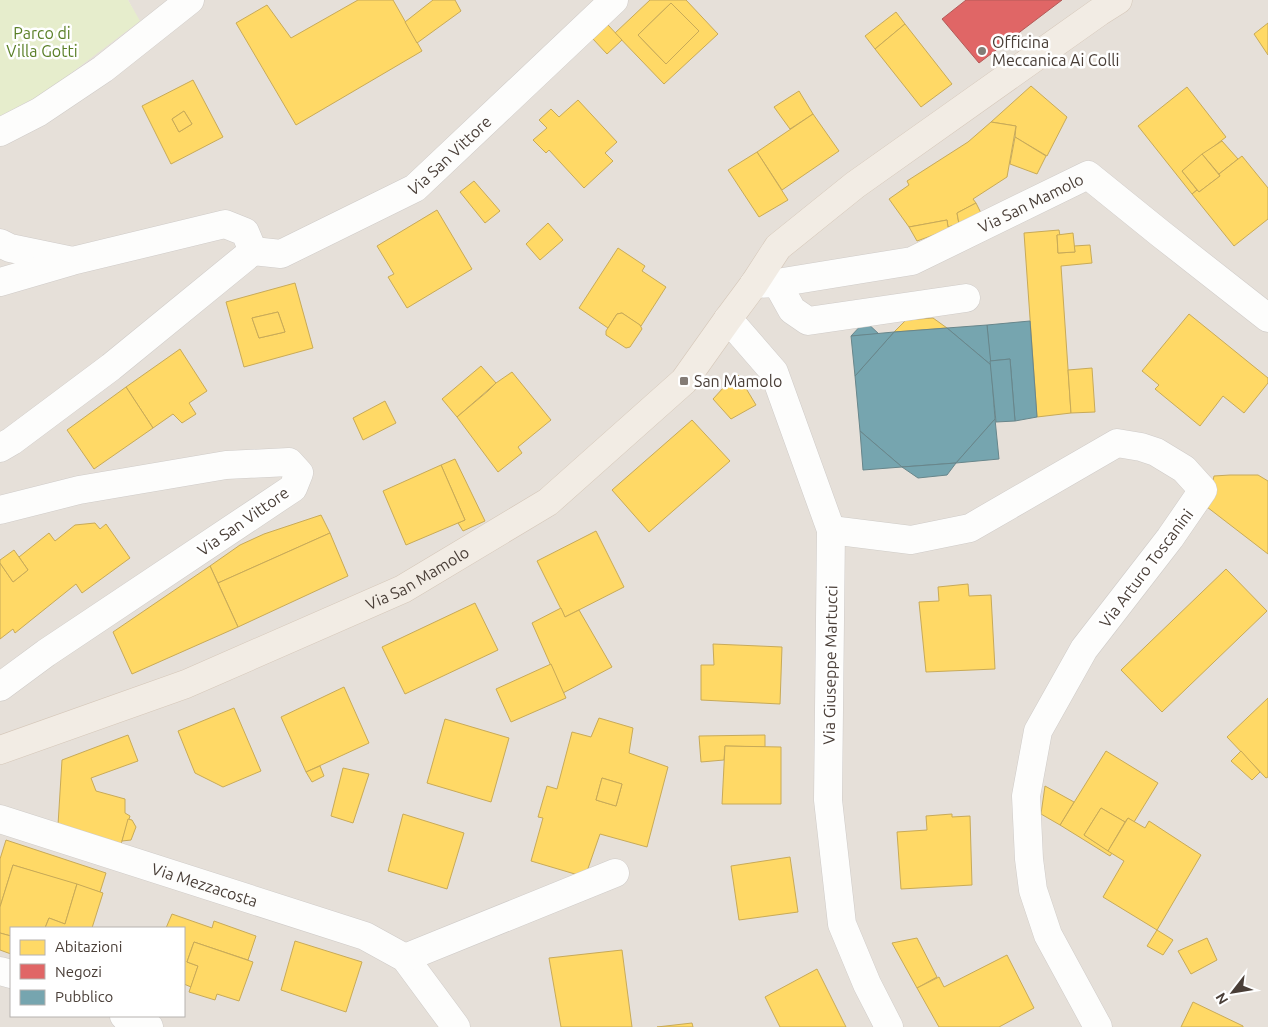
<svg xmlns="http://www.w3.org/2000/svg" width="1268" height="1027" viewBox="0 0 1268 1027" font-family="Ubuntu,sans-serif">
	<rect width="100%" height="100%" fill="#f2efec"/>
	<path fill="#e6e0d9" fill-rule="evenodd" d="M128 0H1268V1027H0V116L46 92 139 21ZM11 928H184V1016H11Z"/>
	<path fill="#e6edcc" d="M0 0H128L140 21 46 92 0 116Z"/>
	<g fill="#ffd966" stroke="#c8aa58" fill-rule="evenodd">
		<path d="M358 0H393L422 51 296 125 236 23 267 5 291 38Z"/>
		<path d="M433 0H455L461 11 417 43 405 22Z"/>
		<path d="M650 0H686L718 34 664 84 615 33ZM671 3 699 31 666 64 638 35Z"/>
		<path d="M671 3 699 31 666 64 638 35Z"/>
		<path d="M896 12 905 24 875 49 865 36Z"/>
		<path d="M1268 23V55L1254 34Z"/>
		<path d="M905 24 952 84 921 107 875 49Z"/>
		<path d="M608 25 622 40 607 54 593 39Z"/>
		<path d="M193 80 223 137 171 164 142 106ZM184 111 192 124 179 132 172 119Z"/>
		<path d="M1031 86 1067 117 1047 156 1015 137 1016 126 991 122Z"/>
		<path d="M1187 87 1226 137 1182 171 1197 190 1192 194 1138 126Z"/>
		<path d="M799 91 813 114 790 129 774 107Z"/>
		<path d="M578 100 617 142 605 153 613 161 584 188 549 150 546 153 533 140 547 128 539 120 551 109 559 117Z"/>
		<path d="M184 111 192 124 179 132 172 119Z"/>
		<path d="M813 114 839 151 782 190 757 152Z"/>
		<path d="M991 122 1016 126 1007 177 973 199 976 203 957 213 959 224 948 227 947 220 909 227 889 199 909 185 907 181 968 142Z"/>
		<path d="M1015 137 1046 156 1037 174 1010 164Z"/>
		<path d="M1222 141 1238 159 1219 174 1202 154Z"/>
		<path d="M757 152 788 200 759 217 728 170Z"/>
		<path d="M1202 154 1220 176 1199 192 1182 171Z"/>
		<path d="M1242 156 1268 188V219L1234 246 1192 194 1197 190 1199 192 1220 176 1219 174Z"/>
		<path d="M474 181 500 211 485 223 460 192Z"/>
		<path d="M976 203 983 217 917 241 909 227 947 220 948 227 959 224 957 213Z"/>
		<path d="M437 210 472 269 407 308 388 277 394 274 377 246Z"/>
		<path d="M548 223 563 240 540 260 526 244Z"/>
		<path d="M1059 230 1060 236 1057 235 1058 253 1075 252 1074 246 1090 245 1092 263 1061 266 1071 413 1037 417 1024 233Z"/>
		<path d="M1073 233 1075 252 1058 253 1057 235Z"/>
		<path d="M618 248 645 266 642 271 666 287 641 326 622 313 617 314 608 328 579 308Z"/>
		<path d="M295 283 313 348 244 367 226 302ZM278 312 285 332 259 338 252 318Z"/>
		<path d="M278 312 285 332 259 338 252 318Z"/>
		<path d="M622 313 640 325 642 329 630 347 626 348 606 335V331L617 314Z"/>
		<path d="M1189 314 1268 378V383L1244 413 1223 396 1200 426 1155 389 1159 385 1142 371Z"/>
		<path d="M933 318 947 328 894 332 906 320Z"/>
		<path d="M180 349 207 391 189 403 196 414 182 423 173 414 153 428 126 387Z"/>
		<path d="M481 366 496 383 457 417 442 399Z"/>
		<path d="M1092 368 1095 412 1071 413 1068 370Z"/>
		<path d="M512 372 551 420 518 447 522 453 498 472 457 417 488 391 496 383Z"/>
		<path d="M735 375H738L756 405 731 419 713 399Z"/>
		<path d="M126 387 153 428 94 469 67 430Z"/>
		<path d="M385 401 396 423 363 440 353 418Z"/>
		<path d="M692 420 730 461 649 532 612 490Z"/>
		<path d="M455 459 485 521 463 531 458 523 465 520 441 465Z"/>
		<path d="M441 465 465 520 406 545 383 491Z"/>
		<path d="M1230 475H1258L1268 481V554L1207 507 1214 476Z"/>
		<path d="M321 515 330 533 218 583 210 566 240 545 264 534Z"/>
		<path d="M95 523 100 529 106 524 130 558 82 593 76 584 15 633 13 629 0 639V563L13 582 28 570 19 557 49 533 55 541 75 525Z"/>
		<path d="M596 531 624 587 565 617 537 561Z"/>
		<path d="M330 533 348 576 238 627 218 583Z"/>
		<path d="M14 550 28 570 13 582 0 563V560Z"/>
		<path d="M210 566 238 627 132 674 113 632Z"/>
		<path d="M1226 569 1267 611 1162 712 1121 670Z"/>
		<path d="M968 584 969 596 991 595 995 669 926 672 919 602 939 601 938 587Z"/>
		<path d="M475 603 498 650 405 694 382 647Z"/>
		<path d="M561 608 565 617 579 610 612 667 563 693 532 623Z"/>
		<path d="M713 644 782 647 780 704 701 700V665H714Z"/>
		<path d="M551 664 566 698 511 722 496 689Z"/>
		<path d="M344 687 369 743 306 772 281 717Z"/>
		<path d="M1268 698V777L1266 778 1227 737Z"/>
		<path d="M234 708 261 771 223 787 195 773 178 731Z"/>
		<path d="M599 718 633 728 629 753 668 767 647 847 600 834 585 877 531 861 543 818 538 817 547 786 557 789 572 732 591 737ZM602 778 622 784 616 806 596 800Z"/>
		<path d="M445 719 509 738 491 802 427 783Z"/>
		<path d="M128 735 138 761 91 778 96 791 125 799V813L130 816 121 844 58 825 62 760Z"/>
		<path d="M765 735V747L725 746 724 760 701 762 699 736Z"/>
		<path d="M725 746 781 747V804H722Z"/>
		<path d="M1106 751 1158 783 1134 822 1128 818 1125 822 1101 808 1084 835 1112 853 1110 856 1060 825Z"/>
		<path d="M1241 751 1260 772 1252 780 1231 761Z"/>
		<path d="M320 766 324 776 312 782 306 772Z"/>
		<path d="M343 768 369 774 353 823 331 816Z"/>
		<path d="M602 778 622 784 616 806 596 800Z"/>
		<path d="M1045 786 1074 802 1060 825 1041 814Z"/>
		<path d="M1101 808 1125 822 1108 851 1084 835Z"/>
		<path d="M403 814 464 833 447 889 388 871Z"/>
		<path d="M952 814V817L970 816 972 885 901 889 897 832 927 830 926 816Z"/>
		<path d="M1128 818 1145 828 1149 821 1201 855 1157 930 1103 897 1124 861 1108 851Z"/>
		<path d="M128 819 132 820 136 827 131 840 122 841Z"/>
		<path d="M6 840 106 873 100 892 13 865 0 907V859Z"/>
		<path d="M790 857 798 912 739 920 731 866Z"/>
		<path d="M13 865 77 884 65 924 49 918 45 928H11V936L0 933V907Z"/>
		<path d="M77 884 103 893 92 928H45L49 918 65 924Z"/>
		<path d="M172 914 212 928 214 921 256 936 248 960 194 942 187 962 198 966 191 987 184 984V928H166Z"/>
		<path d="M1157 930 1173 940 1163 955 1147 946Z"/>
		<path d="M0 933 11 936V954L0 950Z"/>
		<path d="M917 938 937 977 917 988 892 943Z"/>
		<path d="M1207 938 1217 960 1191 974 1178 951Z"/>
		<path d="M295 941 362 962 346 1012 281 990Z"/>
		<path d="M194 942 253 962 239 1001 217 994 215 1000 189 992 198 966 187 962Z"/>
		<path d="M622 950 632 1027H561L549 958Z"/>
		<path d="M1007 955 1034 1008 999 1027H939L917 988 939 977 944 987Z"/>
		<path d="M817 969 846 1027H780L765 997Z"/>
		<path d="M1193 1002 1243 1026V1027H1181Z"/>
		<path d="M692 1023 693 1027H657Z"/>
	</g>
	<path fill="#e06666" stroke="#b35a58" d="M966 0H1062L979 63 942 19Z"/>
	<g fill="#76a5af" stroke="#68868b">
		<path d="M865 321 879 334 851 336Z"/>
		<path d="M1030 321 1037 417 1015 421 1010 359 990 361 987 325Z"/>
		<path d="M987 325 991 365 947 328Z"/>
		<path d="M947 328 991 365 995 419 956 463 902 467 860 431 855 376 894 332Z"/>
		<path d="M894 332 855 376 851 336Z"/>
		<path d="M1010 359 1015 421 996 422 990 361Z"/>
		<path d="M995 419 999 459 956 463Z"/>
		<path d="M860 431 902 467 863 470Z"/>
		<path d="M956 463 947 475 918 478 902 467Z"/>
	</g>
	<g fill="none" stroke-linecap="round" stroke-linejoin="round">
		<g stroke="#cfcbc8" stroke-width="29">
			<g id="minor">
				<path d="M0 132 39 112 103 69 190 0"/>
				<path d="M0 243 10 248 68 260"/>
				<path id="s1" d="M253 251 281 254 415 188 614 0"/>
				<path d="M0 282 72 261 225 224 245 232 253 251 111 367 12 441 0 448"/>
				<path d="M777 283 792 310 808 321 966 298"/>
				<path id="s2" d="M754 284 777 283 912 261 1088 175 1161 234 1268 318"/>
				<path d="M728 319 774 372 831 530 828 800 842 924 867 984 889 1027"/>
				<path d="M0 510 79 490 226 465 289 462 299 473 293 488 46 653 0 687"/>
				<path d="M831 530 911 540 970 528 1117 443 1141 447 1156 452 1184 469 1203 490 1170 538 1084 649 1038 731 1026 796 1029 859 1033 890 1048 935 1098 1027"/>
				<path id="s3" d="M0 819 365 936 405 958 456 1027"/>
				<path d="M405 958 615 873"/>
				<path d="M0 971 11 974"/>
				<path d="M124 1016 149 1027"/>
			</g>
		</g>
		<g stroke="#d5c7b9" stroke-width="29">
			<g id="major">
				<path id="s4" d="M0 750 186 684 403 589 548 502 684 381 728 319 754 284 778 247 855 185 1099 12 1118 0"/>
			</g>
		</g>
		<use href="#minor" stroke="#fdfdfc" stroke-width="28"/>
		<use href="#major" stroke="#f2ece4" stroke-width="28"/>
	</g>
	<g fill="#847c76" stroke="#fff" stroke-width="2">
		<circle cx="982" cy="51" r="5"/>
		<rect x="679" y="376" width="10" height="10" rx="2.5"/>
	</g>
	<g text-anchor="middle" stroke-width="5" stroke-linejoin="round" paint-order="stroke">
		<g font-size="16" fill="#5a7f27" stroke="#fff">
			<text x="42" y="39">Parco di<tspan x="42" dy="18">Villa Gotti</tspan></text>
		</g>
		<g font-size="16" fill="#493e37" stroke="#fff" text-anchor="start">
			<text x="992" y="48">Officina<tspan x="992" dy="18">Meccanica Ai Colli</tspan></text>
			<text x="694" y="387">San Mamolo</text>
		</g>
		<g font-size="16" fill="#493e37" stroke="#fff">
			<text dy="6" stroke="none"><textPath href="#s1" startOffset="225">Via San Vittore</textPath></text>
			<text dy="6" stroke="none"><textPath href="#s2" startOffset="292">Via San Mamolo</textPath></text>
			<text transform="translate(243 521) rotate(-35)" y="6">Via San Vittore</text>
			<text transform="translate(1146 568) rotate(-53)" y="6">Via Arturo Toscanini</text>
			<text dy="6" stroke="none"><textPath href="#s4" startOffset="452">Via San Mamolo</textPath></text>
			<text transform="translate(830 665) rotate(-89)" y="6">Via Giuseppe Martucci</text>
			<text dy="6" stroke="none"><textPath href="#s3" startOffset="215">Via Mezzacosta</textPath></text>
		</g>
	</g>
	<rect x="10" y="927" width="175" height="90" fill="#ffffff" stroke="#b6b2af"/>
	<rect x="20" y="940" width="25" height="15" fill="#ffd966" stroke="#b6b2af"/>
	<text x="55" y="952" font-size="15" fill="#493e37">Abitazioni</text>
	<rect x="20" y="964" width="25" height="15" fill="#e06666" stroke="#b6b2af"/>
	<text x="55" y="977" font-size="15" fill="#493e37">Negozi</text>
	<rect x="20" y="990" width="25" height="15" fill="#76a5af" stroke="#b6b2af"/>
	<text x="55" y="1002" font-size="15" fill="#493e37">Pubblico</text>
	<g transform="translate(1233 992) rotate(239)" stroke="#ffffff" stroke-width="4" paint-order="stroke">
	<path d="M0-4L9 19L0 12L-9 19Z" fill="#493e37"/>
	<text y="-8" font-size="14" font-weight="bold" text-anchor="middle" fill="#493e37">N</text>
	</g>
</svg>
